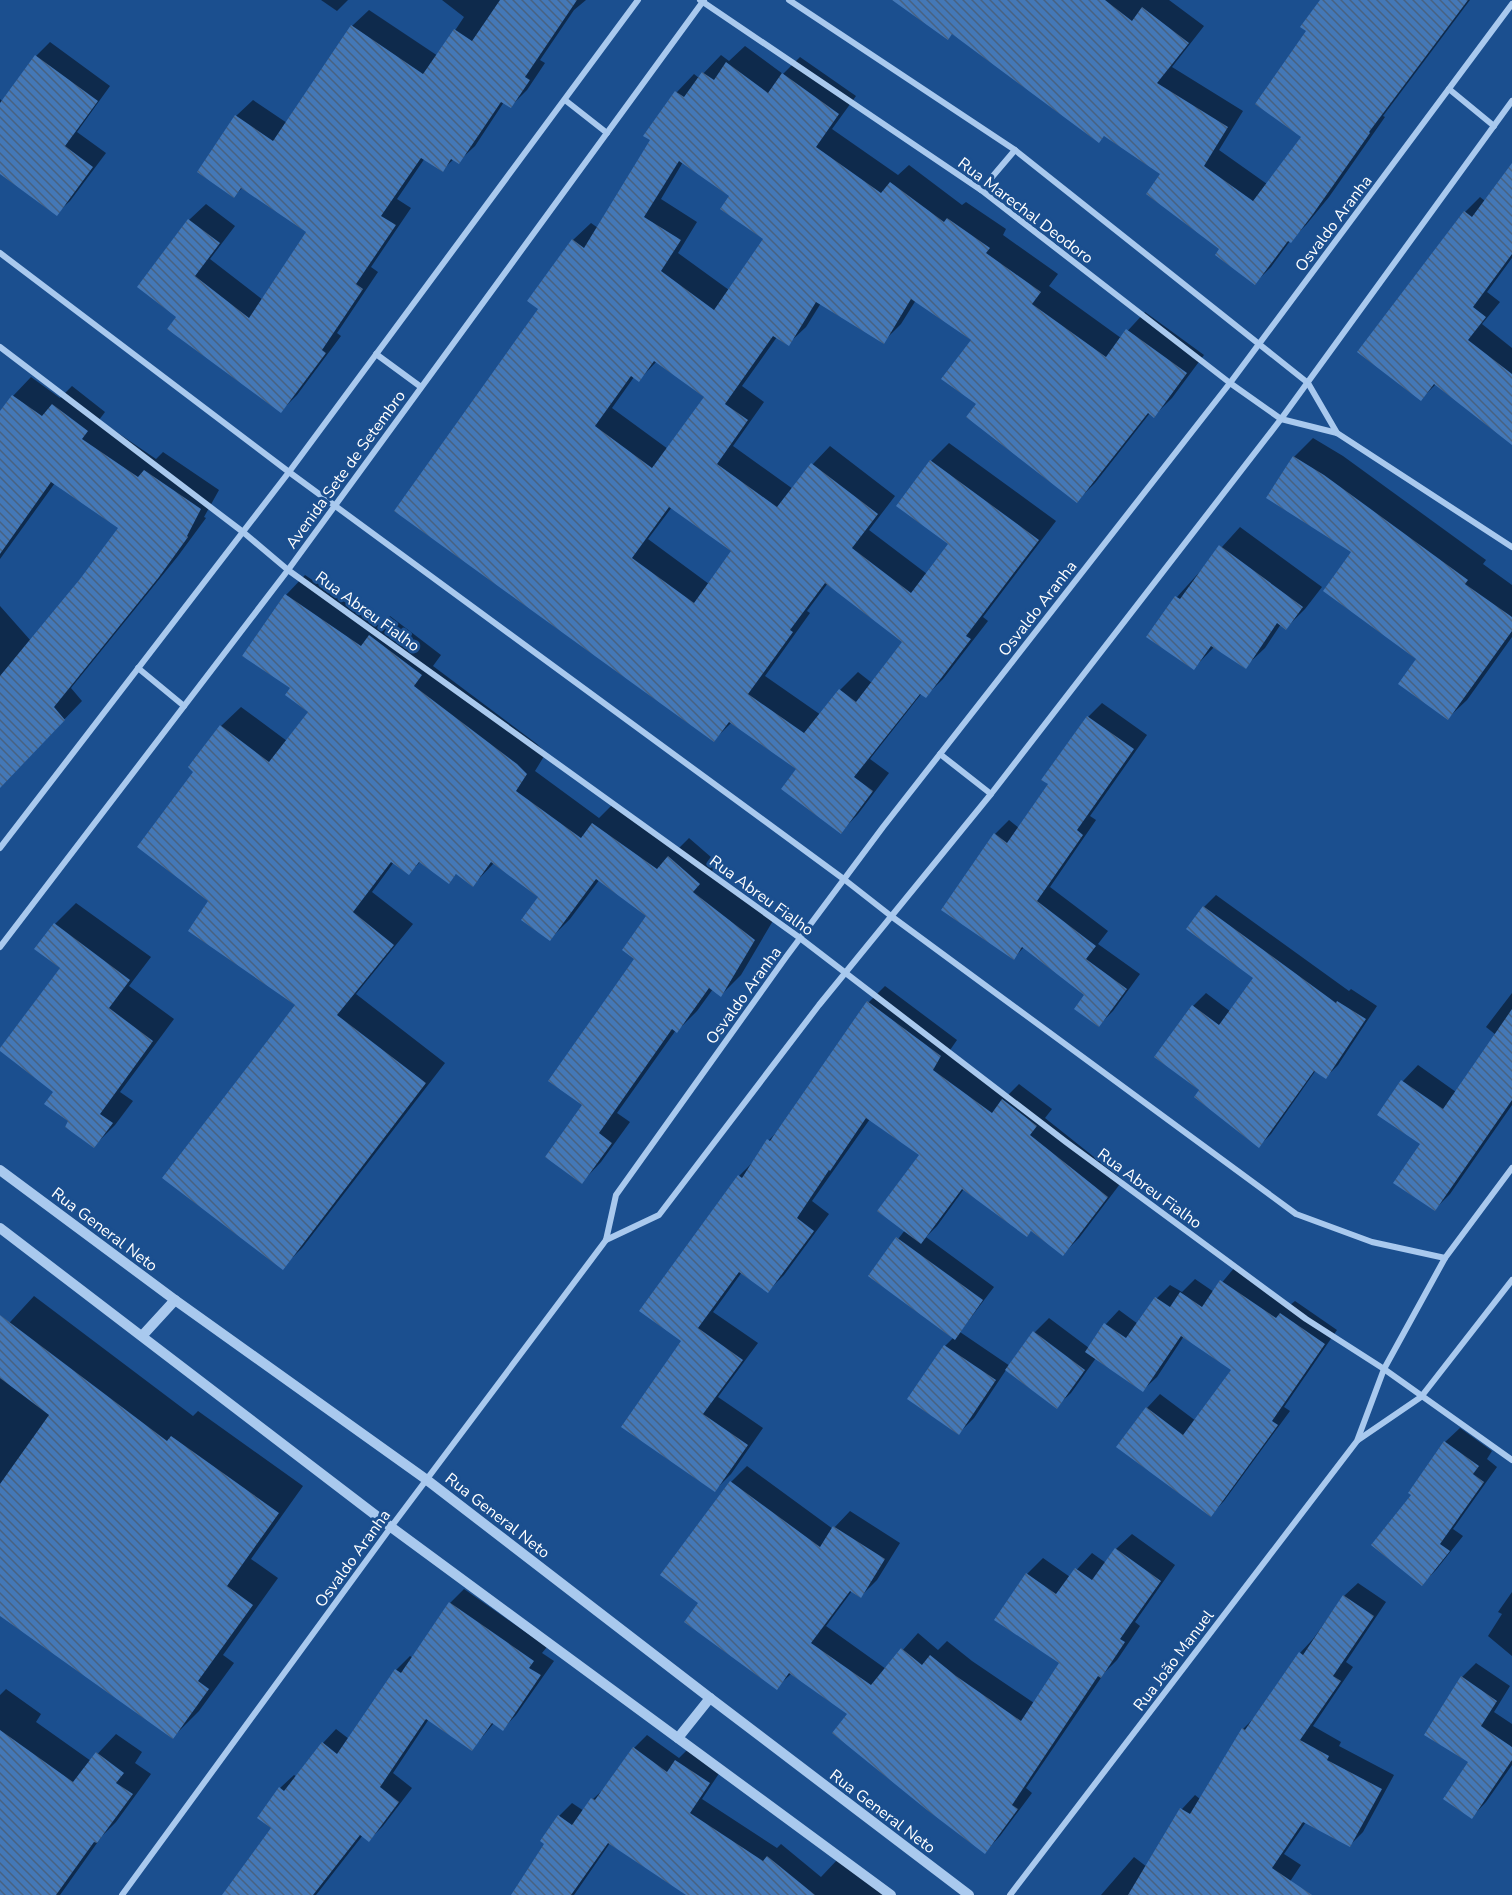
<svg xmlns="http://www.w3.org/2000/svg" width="1512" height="1895" viewBox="0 0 1512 1895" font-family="'Nunito Sans',sans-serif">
	<defs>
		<pattern id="building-back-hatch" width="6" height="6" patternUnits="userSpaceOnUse" patternTransform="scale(1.5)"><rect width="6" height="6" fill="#4478b7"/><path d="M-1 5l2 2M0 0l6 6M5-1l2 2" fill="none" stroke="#486282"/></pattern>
	</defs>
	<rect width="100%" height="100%" fill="#1b4f8f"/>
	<g fill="#0007" fill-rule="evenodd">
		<path d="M321 0H348L337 11Z"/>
		<path d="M442 0H586L574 10 540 60 545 63 527 90 511 106 504 102 475 146 458 162 454 159 442 170 425 158 397 199 411 208 371 267 378 272 337 333 341 336 297 395 281 411 178 317 189 220 206 204 235 226 210 259 263 300 308 232 243 187 234 196 236 116 253 100 287 123 352 26 369 10 438 56 464 17Z"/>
		<path d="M900 0H1169L1204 26 1172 67 1243 111 1219 150 1267 184 1303 136 1308 31 1322 0H1470L1383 116 1385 117 1329 197 1306 225 1290 241 1271 267 1255 283 1222 249 1162 174 1105 135 1099 141 953 33Z"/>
		<path d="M50 42 110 86 77 132 106 153 70 201 56 214 0 172V99L2 101 36 56Z"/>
		<path d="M745 46 783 74 800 57 856 96 832 129 898 175 909 165 962 205 966 202 1006 229 1003 235 1058 274 1049 286 1121 338 1145 312 1204 355 1172 398 1154 416 1150 413 1095 483 1077 501 978 404 973 340 916 300 901 324 883 342 821 303 806 327 788 344 777 337 742 386 764 402 733 446 793 489 813 464 830 446 895 496 869 530 927 574 950 544 898 506 931 461 949 443 1056 521 983 617 988 621 943 679 926 696 922 693 870 759 889 773 858 814 841 832 799 768 732 722 714 740 396 511 540 308 573 240 591 223 598 228 652 140 646 135 677 92 694 74 699 78 721 55 729 61ZM683 162 731 195 765 239 729 290 678 253 697 222 661 199ZM657 361 706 397 668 449 612 408 634 377 639 380ZM672 507 733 551 709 584 648 539ZM828 583 904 642 872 683 858 672 840 690 821 715 765 676 810 613 807 611Z"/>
		<path d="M1512 170V258L1487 292 1500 302 1482 324 1512 348V443L1436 384 1421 399 1465 212 1480 197 1485 201Z"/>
		<path d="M31 377 60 398 72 386 105 412 99 420 156 459 163 452 219 490 204 517 206 518 178 556 71 688 82 701 31 754 0 757V606L31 641 81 579 120 528 55 483 0 559V414L13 396Z"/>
		<path d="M1313 438 1343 456 1486 560 1483 564 1512 585V637L1467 700 1448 718 1418 659 1353 552 1268 498 1294 457Z"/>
		<path d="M1240 527 1322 587 1305 609 1286 628 1281 624 1265 648 1245 667 1215 646 1194 668 1149 637 1177 597Z"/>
		<path d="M305 575 380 626 390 616 441 655 433 666 537 744 546 753 535 771 599 818 613 804 677 850 689 838 719 864 712 871 774 919 741 975 721 995 713 989 697 1011 677 1031 676 1030 617 1113 630 1122 601 1162 582 1182 584 1105 636 958 648 915 600 879 570 919 550 939 540 897 494 863 473 885 457 873 449 882 421 861 409 873 394 862 372 892 413 924 356 994 445 1063 302 1248 282 1268 297 1005 211 901 196 771 221 726 241 707 287 741 310 712 292 688 286 595Z"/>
		<path d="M1102 703 1147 735 1090 816 1096 820 1050 887 1108 931 1098 944 1140 974 1113 1011 1099 1025 1086 994 1024 947 1014 958 995 834 1009 820 1019 828 1050 784 1088 717Z"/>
		<path d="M1216 895 1349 991 1351 989 1377 1006 1338 1065 1326 1077 1316 1070 1271 1134 1259 1146 1201 1090 1156 1056 1193 1006 1206 993 1231 1012 1255 978 1204 907Z"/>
		<path d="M76 903 151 957 129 986 174 1019 120 1092 133 1101 115 1125 94 1146 70 1121 56 1091 62 968 55 924Z"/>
		<path d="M885 986 957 1040 948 1053 1007 1096 1019 1084 1052 1109 1045 1118 1123 1180 1079 1238 1063 1254 1032 1230 1027 1235 964 1189 937 1226 926 1237 994 1287 960 1332 1010 1366 1035 1332 1049 1318 1089 1348 1106 1324 1119 1310 1138 1324 1157 1298 1170 1285 1182 1292 1195 1279 1214 1292 1235 1267 1290 1305 1295 1301 1337 1330 1284 1407 1290 1411 1224 1501 1211 1515 1147 1408 1160 1394 1196 1421 1233 1370 1184 1336 1157 1377 1143 1390 1096 1358 1071 1393 1056 1407 1006 1370 974 1418 959 1433 945 1346 954 1337 870 1276 905 1230 921 1155 870 1119 812 1201 829 1214 784 1275 768 1291 742 1272 713 1312 758 1343 718 1397 763 1428 731 1474 715 1490 683 1341 739 1176 755 1160 769 1140 781 1128 869 1002Z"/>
		<path d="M1512 993V1105L1450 1194 1435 1209 1422 1144 1379 1115 1403 1081 1418 1065 1456 1092 1496 1035 1486 1027Z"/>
		<path d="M34 1296 193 1416 198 1411 303 1486 251 1559 278 1578 223 1655 234 1663 199 1711 173 1737 0 1615V1333Z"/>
		<path d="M1460 1428 1492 1451 1487 1459 1497 1467 1453 1529 1463 1536 1436 1570 1422 1584 1413 1495 1445 1442Z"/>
		<path d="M747 1466 833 1529 850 1511 900 1543 877 1580 861 1596 852 1591 826 1626 886 1669 918 1633 938 1650 947 1641 972 1661 1034 1703 1061 1662 1027 1574 1043 1558 1070 1577 1092 1553 1106 1563 1116 1549 1132 1534 1175 1565 1135 1622 1140 1626 1117 1660 1105 1672 1026 1788 1032 1793 1000 1836 985 1852 849 1714 792 1673 776 1688 700 1602 731 1482Z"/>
		<path d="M1358 1583 1386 1602 1346 1662 1353 1667 1313 1726 1341 1742 1339 1746 1394 1775 1363 1832 1350 1845 1306 1822 1284 1854 1301 1865 1281 1895H1101L1134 1857 1147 1867 1182 1809 1195 1795 1200 1799 1243 1729 1257 1715 1300 1653 1313 1639 1344 1596Z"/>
		<path d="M464 1589 547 1647 542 1653 554 1661 516 1715 503 1729 494 1723 472 1749 429 1719 393 1773 412 1788 383 1826 369 1840 363 1835 316 1895H240L273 1827 280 1788 294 1775 297 1777 323 1743 336 1729 349 1739 396 1670 410 1656 413 1658 450 1603Z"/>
		<path d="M1512 1592V1656L1488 1636 1502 1614 1498 1612Z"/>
		<path d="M1476 1663 1510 1686 1494 1712 1512 1724V1765L1486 1802 1472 1817 1470 1762 1462 1677Z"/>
		<path d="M6 1689 41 1714 36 1722 91 1761 116 1734 142 1752 135 1763 151 1774 116 1822 102 1836 60 1895H0V1695Z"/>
		<path d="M647 1735 679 1758 690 1747 722 1769 702 1799 777 1848 781 1844 821 1877 837 1860 889 1895H689L610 1843 574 1895H513L546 1844 559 1816 572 1803 584 1811 593 1799 606 1787 634 1748Z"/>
	</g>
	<g fill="url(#building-back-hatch)" fill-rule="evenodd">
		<path d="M500 0H577L525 77 530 80 511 108 501 102 459 164 451 159 443 172 421 158 381 216 396 225 356 284 363 289 322 350 326 353 281 413 167 329 176 317 137 287 188 219 220 243 195 276 249 318 306 232 241 188 234 198 197 172 235 115 273 141 351 25 423 74 454 29 472 41Z"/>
		<path d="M892 0H1105L1132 21 1142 7 1189 43 1157 83 1228 127 1204 166 1253 201 1301 137 1255 104 1306 31 1300 27 1320 0H1468L1369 132 1370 133 1313 214 1291 243 1288 241 1255 285 1215 255 1219 249 1146 194 1160 174 1104 136 1099 143 952 34 948 40Z"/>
		<path d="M35 55 98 101 65 146 93 167 57 216 0 174V103Z"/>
		<path d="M726 62 768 93 782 73 839 114 816 147 881 193 890 182 944 222 947 218 990 248 986 253 1041 292 1032 304 1106 357 1126 329 1187 373 1154 418 1148 413 1077 503 966 417 976 404 941 379 971 340 911 299 884 344 816 302 789 346 773 336 725 404 748 420 717 464 777 507 811 463 878 514 852 548 911 593 948 544 896 506 930 460 1039 540 966 636 971 639 926 698 920 694 854 777 873 791 841 834 781 789 796 769 729 722 714 742 394 511 538 309 527 301 572 239 584 248 650 140 643 136 675 91 684 97 702 72 714 80ZM679 161 729 196 720 209 763 239 714 310 661 271 681 240 644 217ZM654 361 704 397 652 468 595 426 631 376 639 382ZM669 507 731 551 694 603 632 558ZM825 583 902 642 856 702 839 689 804 733 748 694 793 632 790 630Z"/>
		<path d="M1512 163V254L1473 307 1486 317 1468 340 1512 374V445L1434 384 1421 401 1357 352 1464 211 1472 217Z"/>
		<path d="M12 395 42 416 52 404 88 431 82 439 138 477 144 470 201 509 187 536 188 537 159 577 54 707 65 720 0 788V676L80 579 118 528 51 482 0 554V411Z"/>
		<path d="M1293 456 1324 475 1468 580 1465 584 1512 617V631L1448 720 1398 684 1416 659 1323 591 1351 552 1266 498Z"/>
		<path d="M1219 545 1303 607 1286 630 1277 623 1246 669 1211 646 1194 670 1146 637 1175 596 1180 599Z"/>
		<path d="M285 594 361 646 369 635 422 675 414 686 517 764 527 774 516 791 581 838 592 823 657 869 668 856 700 884 693 892 755 940 721 997 709 988 677 1033 672 1029 599 1133 612 1143 582 1184 545 1157 582 1105 548 1081 634 959 622 950 646 916 596 879 550 941 521 920 538 897 491 862 473 887 456 874 449 884 419 862 409 875 391 862 353 912 394 945 337 1015 426 1083 283 1270 162 1178 295 1005 188 931 208 901 137 847 193 772 188 767 220 725 269 762 308 712 285 695 290 688 242 656Z"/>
		<path d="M1087 716 1134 749 1077 830 1083 835 1037 901 1096 946 1086 959 1127 989 1099 1027 1074 1009 1084 995 1022 947 1014 960 941 910 994 833 1007 843 1048 784 1041 780Z"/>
		<path d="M1203 906 1336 1003 1337 1001 1366 1019 1326 1079 1314 1071 1259 1148 1194 1097 1199 1090 1154 1057 1192 1005 1219 1025 1253 978 1186 929Z"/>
		<path d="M54 923 130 980 109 1008 153 1041 100 1114 113 1123 94 1148 65 1127 68 1121 44 1104 53 1092 0 1051V1048L60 968 34 949Z"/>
		<path d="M867 1001 941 1056 933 1070 992 1113 1002 1099 1037 1126 1030 1135 1108 1197 1063 1256 1031 1231 1027 1237 962 1189 921 1244 877 1211 919 1155 866 1118 830 1171 829 1170 797 1218 814 1231 768 1293 739 1272 698 1328 743 1360 703 1414 748 1445 715 1492 621 1427 681 1341 639 1311 738 1175 742 1178 767 1139 770 1141Z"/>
		<path d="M1512 1009V1100L1435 1211 1393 1183 1420 1144 1377 1115 1401 1080 1443 1109Z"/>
		<path d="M896 1237 983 1300 955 1340 868 1276Z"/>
		<path d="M1220 1280 1276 1318 1280 1313 1325 1344 1272 1421 1278 1425 1211 1517 1116 1447 1146 1407 1183 1435 1231 1370 1181 1336 1143 1392 1085 1352 1104 1323 1126 1338 1155 1297 1170 1307 1180 1292 1202 1307Z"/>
		<path d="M0 1315 167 1441 171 1436 279 1513 227 1586 253 1605 198 1681 209 1689 173 1739 0 1616V1484L49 1415 0 1378Z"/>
		<path d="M1033 1331 1085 1370 1057 1409 1005 1370Z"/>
		<path d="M944 1345 996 1380 959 1435 907 1399Z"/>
		<path d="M1444 1441 1479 1466 1473 1474 1484 1482 1440 1544 1450 1551 1422 1586 1371 1545 1411 1495 1408 1493Z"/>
		<path d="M730 1481 820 1547 833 1526 885 1559 861 1598 850 1591 811 1643 871 1685 901 1648 922 1665 930 1655 956 1676 1021 1721 1059 1663 994 1620 1026 1573 1056 1594 1075 1568 1092 1580 1115 1548 1161 1581 1120 1639 1125 1642 1101 1678 1098 1676 1012 1805 1018 1809 985 1854 927 1810 832 1733 847 1714 789 1673 777 1690 684 1622 698 1603 660 1575Z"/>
		<path d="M1343 1595 1374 1616 1333 1676 1341 1681 1300 1740 1329 1756 1327 1760 1382 1789 1350 1847 1303 1822 1272 1868 1312 1895H1128L1180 1808 1190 1814 1242 1728 1245 1730 1299 1652 1303 1655Z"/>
		<path d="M449 1602 534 1661 529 1668 541 1675 503 1731 492 1723 472 1751 426 1719 380 1787 399 1802 369 1842 360 1835 313 1895H222L271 1828 257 1818 279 1787 284 1791 322 1742 337 1754 395 1669 401 1673Z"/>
		<path d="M1461 1676 1497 1701 1481 1726 1512 1747V1760L1472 1819 1443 1799 1468 1762 1424 1735Z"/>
		<path d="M0 1730 73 1782 96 1752 124 1773 116 1783 133 1794 97 1843 94 1842 56 1895H0Z"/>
		<path d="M633 1747 667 1772 675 1760 710 1783 690 1813 763 1861 767 1856 815 1895H686L608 1843 571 1895H511L544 1844 540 1841 558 1815 572 1825 591 1798 595 1800Z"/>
	</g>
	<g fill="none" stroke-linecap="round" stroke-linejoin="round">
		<g stroke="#a9c9ee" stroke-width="6">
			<path d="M700 0 981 190 1230 383 1281 419 1337 433 1512 547"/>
			<path d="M789 0 1015 150 1308 383 1337 433"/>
			<path d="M1449 89 1494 126"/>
			<path d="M565 100 607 133"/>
			<path d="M981 190 1015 150"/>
			<path d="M0 253 289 472 845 880 891 916 1296 1214 1372 1242 1445 1258"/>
			<path d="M0 347 243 532 288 570 800 938 1066 1142 1306 1319 1384 1369 1512 1460"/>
			<path d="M376 354 421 387"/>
			<path d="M138 668 184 706"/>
			<path d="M940 754 991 794"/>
			<path d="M0 848 289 472 638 0"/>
			<path d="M0 947 288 570 704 0"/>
			<path d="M606 1240 659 1215 819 1005 991 794 1281 419 1512 101"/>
			<path d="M1358 1440 1421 1397 1512 1280"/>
			<path d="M122 1895 391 1527 606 1240 616 1195 786 957 883 827 1230 383 1512 4"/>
			<path d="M1010 1895 1357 1441 1384 1369 1445 1258 1512 1168"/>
		</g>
		<g stroke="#a9c9ee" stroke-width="10">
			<path d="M0 1170 175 1300 427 1480 710 1698 969 1895"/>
			<path d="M0 1228 391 1527 891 1895"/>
			<path d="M142 1336 175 1300"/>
			<path d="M678 1738 710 1698"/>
		</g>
	</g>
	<g text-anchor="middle" stroke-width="6" stroke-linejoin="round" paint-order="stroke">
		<g font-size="16" fill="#fff" stroke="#1b4f8f">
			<text transform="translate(1026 210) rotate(37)" y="6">Rua Marechal Deodoro</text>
			<text transform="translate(1333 223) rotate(-53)" y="6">Osvaldo Aranha</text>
			<text transform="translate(345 469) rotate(-54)" y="6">Avenida Sete de Setembro</text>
			<text transform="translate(1037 608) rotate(-52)" y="6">Osvaldo Aranha</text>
			<text transform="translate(368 611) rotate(36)" y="6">Rua Abreu Fialho</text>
			<text transform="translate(762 895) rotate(36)" y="6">Rua Abreu Fialho</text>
			<text transform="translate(743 995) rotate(-54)" y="6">Osvaldo Aranha</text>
			<text transform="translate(1150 1188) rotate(36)" y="6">Rua Abreu Fialho</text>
			<text transform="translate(105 1229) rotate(37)" y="6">Rua General Neto</text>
			<text transform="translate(498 1515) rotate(38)" y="6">Rua General Neto</text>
			<text transform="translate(352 1558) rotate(-54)" y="6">Osvaldo Aranha</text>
			<text transform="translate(1173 1660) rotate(-53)" y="6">Rua João Manuel</text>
			<text transform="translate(883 1811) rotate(37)" y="6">Rua General Neto</text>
		</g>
	</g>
</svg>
